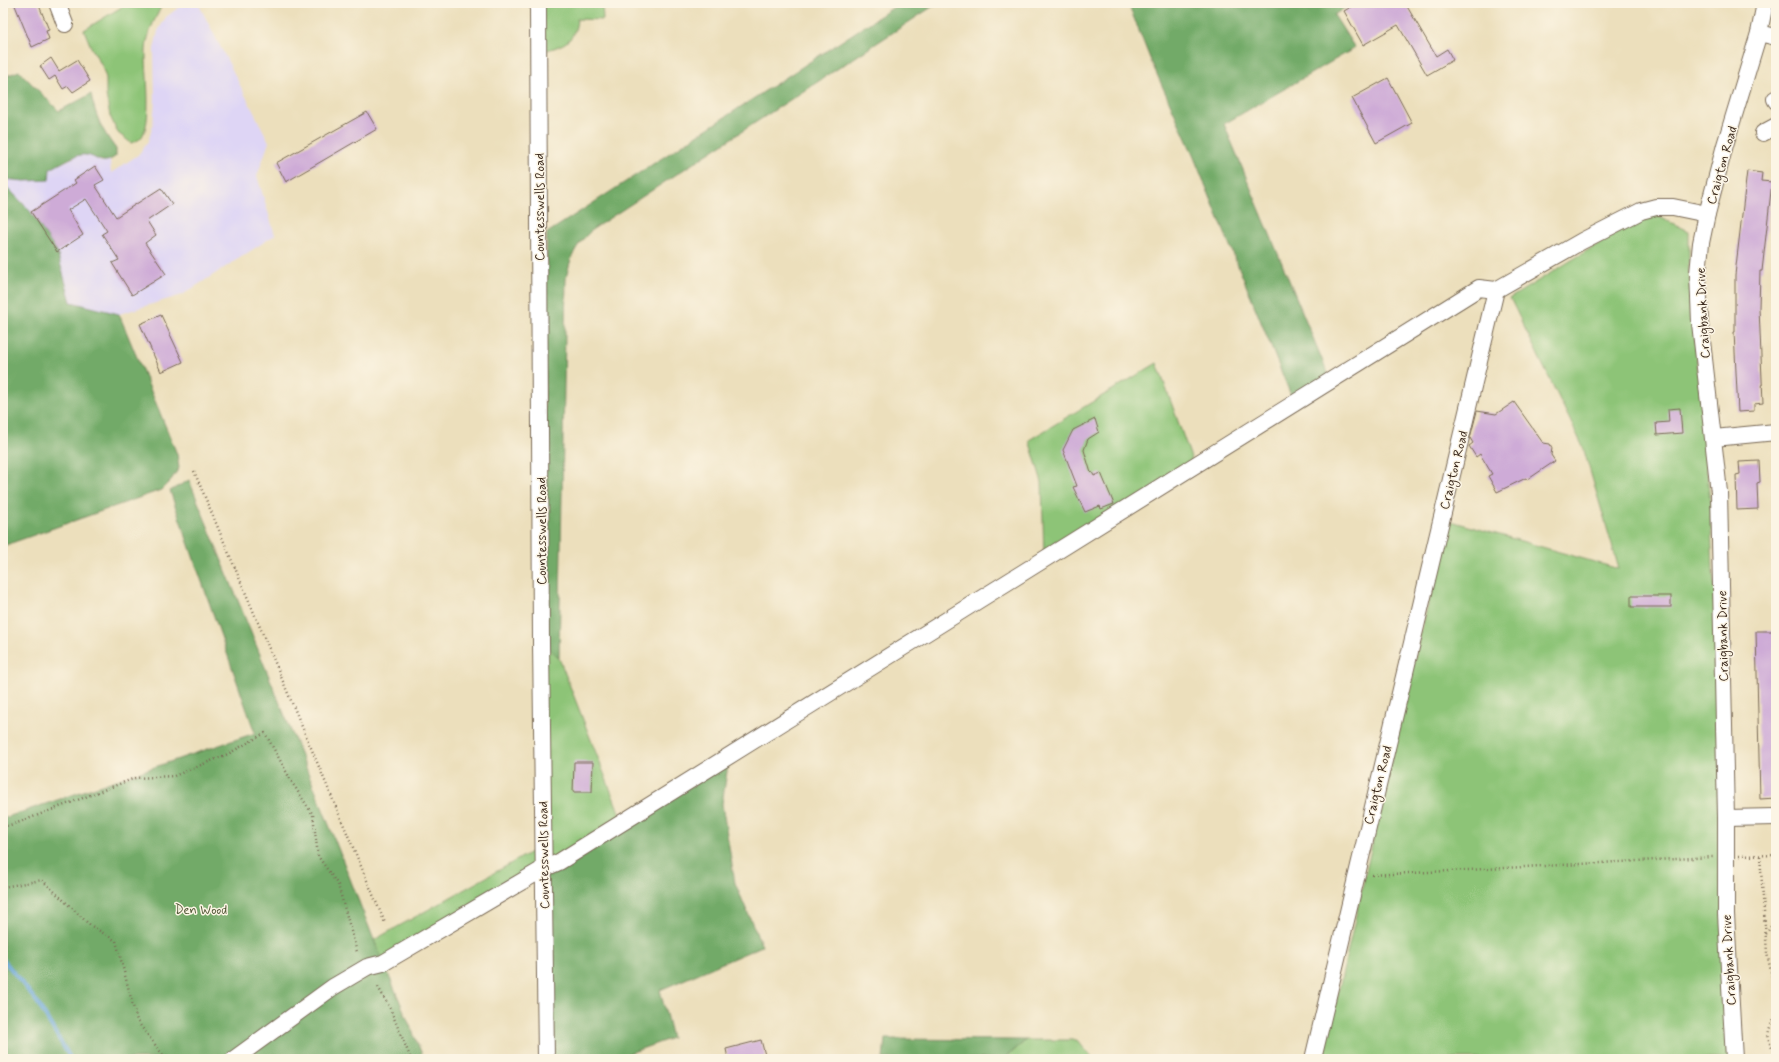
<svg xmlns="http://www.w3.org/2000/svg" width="1779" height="1062" viewBox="0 0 1779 1062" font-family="Mynerve,sans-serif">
	<rect width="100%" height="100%" fill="#fcf5e5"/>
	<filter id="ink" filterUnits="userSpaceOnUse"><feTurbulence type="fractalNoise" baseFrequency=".025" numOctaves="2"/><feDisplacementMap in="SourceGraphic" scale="8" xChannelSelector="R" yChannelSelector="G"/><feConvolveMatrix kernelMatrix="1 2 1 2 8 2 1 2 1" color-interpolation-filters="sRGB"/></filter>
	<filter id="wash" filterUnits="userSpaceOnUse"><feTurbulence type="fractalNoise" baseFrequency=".012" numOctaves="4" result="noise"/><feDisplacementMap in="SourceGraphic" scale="16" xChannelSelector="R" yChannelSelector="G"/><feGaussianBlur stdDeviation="0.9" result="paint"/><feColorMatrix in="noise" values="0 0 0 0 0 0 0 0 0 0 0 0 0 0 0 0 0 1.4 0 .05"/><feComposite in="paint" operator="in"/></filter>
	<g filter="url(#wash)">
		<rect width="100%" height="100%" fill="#ecdfbc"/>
		<path fill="#ded5f5" d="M185 3H198L269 142 257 176 275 235 182 295 119 314 71 302 57 252 31 212 3 183V179L24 181 48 180 50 169 81 154 92 156 101 162 110 161 111 173 138 155 148 142 153 125 155 100 154 49 158 31 166 17Z"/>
		<g fill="#8dc477" stroke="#64774a">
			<path d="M128 3H159L161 7C154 21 147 34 146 50 145 70 154 125 140 139 138 140 134 142 131 143L118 133 110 116 106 95V78L102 66 91 47 84 30Z"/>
			<path d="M539 3H602L603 20 577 19C575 42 564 45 544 51Z"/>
			<path d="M1655 215 1689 231V274L1710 503 1713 570 1724 718 1734 1059H1323L1421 631 1451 521 1619 569 1583 447 1510 298 1624 228Z"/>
			<path d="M1157 363 1194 466 1044 559 1042 482 1029 440Z"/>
			<path d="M541 642 559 658 623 822 543 869Z"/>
			<path d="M533 851 535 868 383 963 374 940Z"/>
			<path d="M1026 1040H1077L1093 1059H1004Z"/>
		</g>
		<g fill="#72aa68" stroke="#566a43">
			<path d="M900 3H938L593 229C575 246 571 255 566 279L559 658 541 642 547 233Z"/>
			<path d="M1128 3H1352L1334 15 1355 48 1224 124 1331 381 1294 403 1191 150 1151 61Z"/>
			<path d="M19 71 59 111 91 94C96 118 102 130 116 149V156C100 169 96 153 81 155 71 156 59 165 50 169L49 180 24 181 3 179V77Z"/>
			<path d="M3 183 31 212 57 252 71 302 119 314 177 454 179 468 171 480 161 490 3 546Z"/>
			<path d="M189 480 320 802 374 940 424 1059H7L3 1054V815L4 818 255 733 170 491Z"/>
			<path d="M728 765 722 804 735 883 762 946 660 990 672 1038 613 1059H546L543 869Z"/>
			<path d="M885 1039 1026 1040 1004 1059H883Z"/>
		</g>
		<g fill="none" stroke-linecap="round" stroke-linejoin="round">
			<path stroke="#66a5d9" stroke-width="4" d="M3 959 37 1002 71 1059"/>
		</g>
		<g id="blocks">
			<g fill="#ceabd7">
				<path d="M14 3H38L49 30 46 31 49 39 32 47Z"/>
				<path d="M1358 3H1405L1436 56 1447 49 1453 60 1427 75 1398 25 1363 45 1344 11Z"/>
				<path d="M51 58 59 71 77 60 90 81 73 92 68 86 63 89 55 76 49 80 40 66Z"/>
				<path d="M1388 78 1412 123 1376 143 1352 98Z"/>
				<path d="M367 112 377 129 286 182 276 163Z"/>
				<path d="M95 166 104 180 95 185 116 217 161 188 172 204 147 221 156 235 145 243 166 274 132 295 112 263 119 260 102 234 107 231 86 199 68 210 83 235 57 252 31 212 76 183 74 180Z"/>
				<path d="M1747 171 1762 173 1761 181 1772 182 1762 271H1760L1759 308 1763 403 1754 404V411L1738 412 1734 332H1735V275Z"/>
				<path d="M161 315 183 362 161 372 140 324Z"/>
				<path d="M1514 402 1543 443 1550 444 1552 448 1551 455 1555 461 1527 480 1526 478 1497 492 1488 476 1492 474 1480 454 1476 457 1469 446 1473 443 1470 438 1477 411 1496 414Z"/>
				<path d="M1680 408 1682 433 1657 435 1656 423 1669 422 1668 409Z"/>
				<path d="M1095 419 1099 432 1088 439 1084 450 1091 473 1092 472 1094 476 1101 473 1114 504 1101 509 1100 506 1085 512 1073 487 1077 486 1063 450 1073 430Z"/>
				<path d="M1759 461 1760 482 1757 483 1758 509 1737 510 1736 475 1740 474 1739 462Z"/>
				<rect x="1631" y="596" width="40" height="11"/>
				<path d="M1756 631H1776V647H1774L1775 676H1776V798L1760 799Z"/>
				<path d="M574 762H593L592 792H573Z"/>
				<path d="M761 1040 766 1059H728L726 1049Z"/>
			</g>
		</g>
	</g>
	<g filter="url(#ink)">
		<use href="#blocks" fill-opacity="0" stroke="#796955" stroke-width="1"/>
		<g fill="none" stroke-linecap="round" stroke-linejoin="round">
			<g stroke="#796955" stroke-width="18">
				<g id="minor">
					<path d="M57 3 65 24"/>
					<path d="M538 3 541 642 546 1059"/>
					<path d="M1759 33 1776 37"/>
					<path d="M1775 99 1776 101"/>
					<path d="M1763 133 1776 126"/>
					<path d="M1714 438 1776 432"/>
					<path d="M1726 818 1776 817"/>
					<path d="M234 1059 333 987 367 967 383 963 543 869 559 862 1479 288 1496 290"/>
					<path d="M1313 1059 1496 290 1582 241 1641 211 1656 207H1673L1707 214"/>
					<path d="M1734 1059 1726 914V818L1719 492 1700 323 1698 273 1701 243 1707 214 1725 145 1759 33 1765 3"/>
				</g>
			</g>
			<g stroke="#796955" stroke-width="2.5" stroke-dasharray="1 3" stroke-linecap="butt">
				<path d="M194 471 385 923"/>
				<path d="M3 827 20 822 135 778 174 776 228 754 265 733 293 784 313 815 318 856 338 885 357 952"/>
				<path d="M1739 856 1776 855"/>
				<path d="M1760 856 1767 953 1776 995"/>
				<path d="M1372 875 1713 857"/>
				<path d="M3 887 42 880 90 925 116 941 137 1021 166 1059"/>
				<path d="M1766 934 1776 919"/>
				<path d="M378 987 389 1006 411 1059"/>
				<path d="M1776 1017C1766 1029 1766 1042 1776 1053"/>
			</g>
			<use href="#minor" stroke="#fff" stroke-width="16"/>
		</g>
	</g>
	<g text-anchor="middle" stroke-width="3" stroke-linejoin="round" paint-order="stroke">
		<g font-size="13" fill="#3b2a1e" stroke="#fcf5e5">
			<text transform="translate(1721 165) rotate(-74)" y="5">Craigton Road</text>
			<text transform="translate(539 207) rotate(-90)" y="5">Countesswells Road</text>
			<text transform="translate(1702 313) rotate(-93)" y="5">Craigbank Drive</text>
			<text transform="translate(1453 470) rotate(-76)" y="5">Craigton Road</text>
			<text transform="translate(541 531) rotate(-90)" y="5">Countesswells Road</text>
			<text transform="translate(1722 636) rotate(-91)" y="5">Craigbank Drive</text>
			<text transform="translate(1377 785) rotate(-76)" y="5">Craigton Road</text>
			<text transform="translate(543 855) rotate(-91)" y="5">Countesswells Road</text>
			<text transform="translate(1728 960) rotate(-93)" y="5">Craigbank Drive</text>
		</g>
		<g font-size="13" fill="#545839" stroke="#fcf5e5">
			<text x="201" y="914">Den Wood</text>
		</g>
	</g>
	<rect width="1779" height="1062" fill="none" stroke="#fcf5e5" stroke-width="16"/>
</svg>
